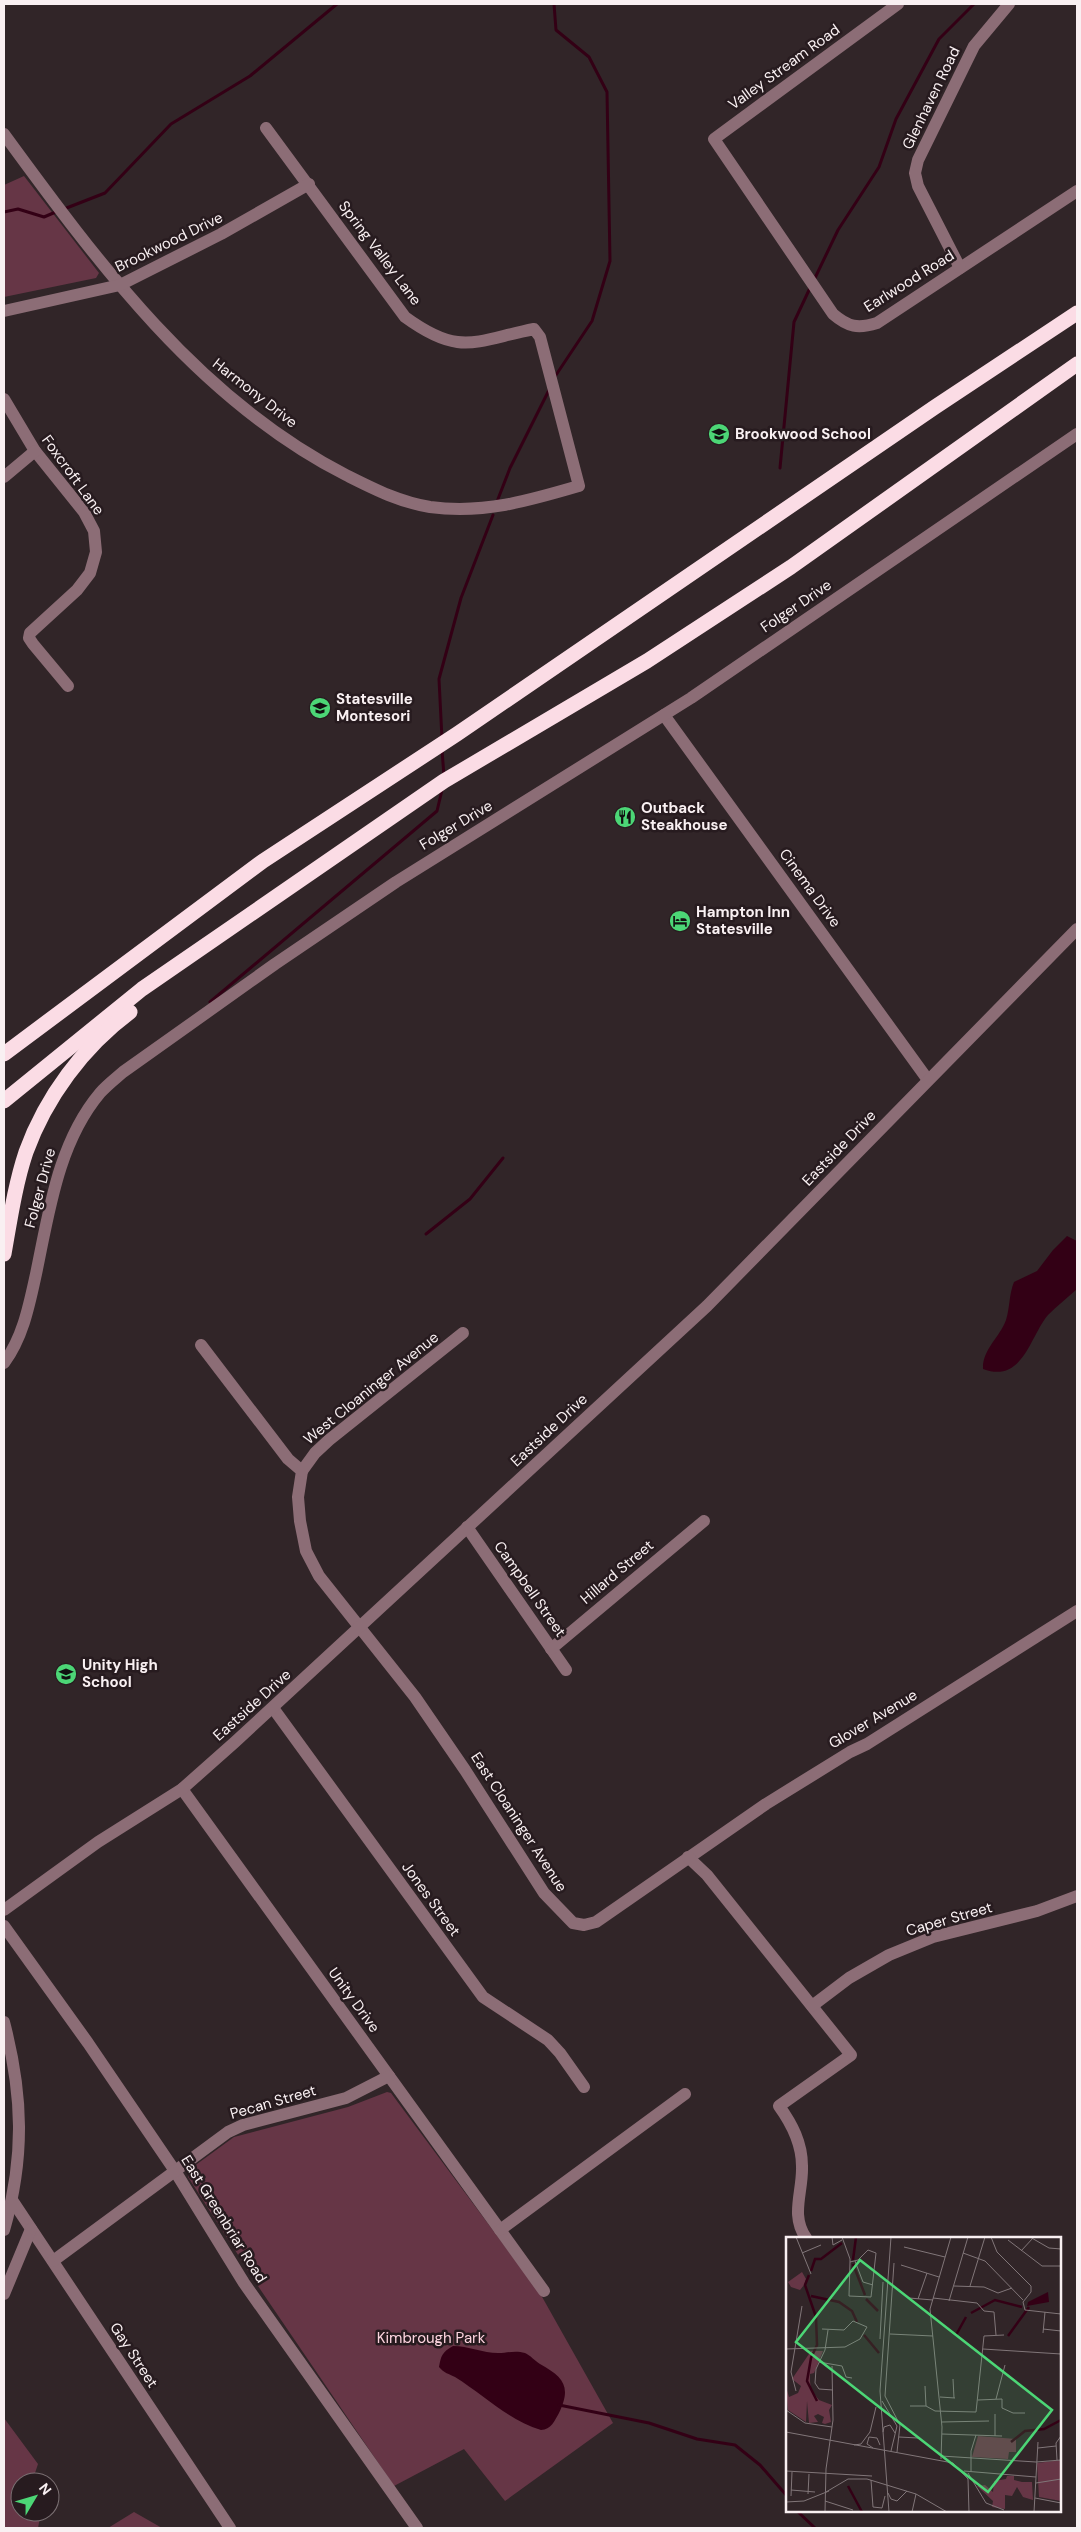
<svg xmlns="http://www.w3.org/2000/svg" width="1081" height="2532" viewBox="0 0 1081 2532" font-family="'DM Sans',sans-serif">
	<rect width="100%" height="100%" fill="#312528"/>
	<g fill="#663646">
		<path d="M24 176 99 273 96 278 4 297V185Z"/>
		<path d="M387 2092 391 2093 541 2295 613 2423 505 2501 464 2449 394 2486 260 2289 188 2177 190 2170 197 2164 234 2137 348 2107Z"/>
		<path d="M4 2418 38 2464 32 2482H20V2512H41L38 2528H4Z"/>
		<path d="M134 2512 162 2528H163H108Z"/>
	</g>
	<g fill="#330015">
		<path d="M1067 1236 1077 1241V1289C1068 1297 1057 1306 1048 1315 1030 1336 1023 1384 983 1369 982 1350 1000 1337 1006 1320 1010 1307 1009 1294 1014 1282L1037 1271 1053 1250Z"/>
		<path d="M453 2346C468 2346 483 2353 498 2353 508 2353 515 2350 525 2353 530 2355 535 2361 540 2364 563 2377 572 2386 559 2413 555 2420 551 2430 541 2430 508 2420 484 2395 455 2377 449 2374 444 2373 439 2367 441 2356 442 2352 453 2346Z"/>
	</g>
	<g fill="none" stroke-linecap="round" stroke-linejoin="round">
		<g stroke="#330015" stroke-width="3">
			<path d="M554 4 556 30 589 57 607 92 610 261 592 321 554 378"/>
			<path d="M64 209 105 193 171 124 250 76 337 4"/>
			<path d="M4 212 18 209 44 217 58 211"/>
			<path d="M814 280 838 230 879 167 896 119 939 39 974 4"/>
			<path d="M780 468 794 322 810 288"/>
			<path d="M498 499 510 468 550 388"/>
			<path d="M442 739 439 679 461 598 493 515"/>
			<path d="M442 750 444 776"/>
			<path d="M210 1002 437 811 442 790"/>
			<path d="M426 1234 470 1199 503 1158"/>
			<path d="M559 2405 649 2423 697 2439 735 2445 760 2465 787 2496"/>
			<path d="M797 2511 815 2528"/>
		</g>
		<g stroke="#8c6d76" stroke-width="12">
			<path d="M898 4 714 139 833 314C848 327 858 329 877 323L1077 191"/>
			<path d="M4 134C99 264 199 400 346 475 374 489 399 502 430 507 484 514 528 501 579 486L540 337 534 329C474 341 460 357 405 317L266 128"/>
			<path d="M960 268 918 186 915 173 918 160 974 46 1009 4"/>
			<path d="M4 311 120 285 221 234 309 184"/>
			<path d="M4 399 35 451 84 512 94 531 96 552 90 573 77 590 30 633 29 638 33 644 68 686"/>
			<path d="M4 477 35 451"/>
			<path d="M664 715 928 1080"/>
			<path d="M201 1345 288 1459 302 1471 298 1497 300 1521 306 1551 319 1576 415 1697 465 1770 544 1893 573 1923 584 1925 596 1922 766 1804 850 1752 867 1744 1077 1611"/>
			<path d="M4 1363C23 1337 29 1306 36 1274 49 1212 58 1143 100 1093 107 1085 115 1079 123 1072L275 964 396 882 691 698 1077 434"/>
			<path d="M302 1471 315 1453 329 1440 463 1333"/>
			<path d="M467 1527 566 1670"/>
			<path d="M551 1649 704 1521"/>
			<path d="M273 1708 483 1997 548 2040 560 2053 584 2087"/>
			<path d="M182 1789 544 2291"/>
			<path d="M688 1857 707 1875 851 2055 779 2106C792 2124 802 2143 802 2166 803 2192 790 2215 806 2238"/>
			<path d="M4 1910 98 1842 182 1789 235 1742 707 1306 1077 929"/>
			<path d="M4 1926 88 2043 175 2171 244 2283 417 2528"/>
			<path d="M812 2006 849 1978 889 1955 933 1937 1037 1911 1077 1896"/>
			<path d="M4 2022C23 2095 25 2157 4 2230"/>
			<path d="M12 2200 230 2528"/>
			<path d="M500 2230 685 2094"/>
			<path d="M53 2261 228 2132 243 2125 346 2098 389 2076"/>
			<path d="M4 2294 31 2229"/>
		</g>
		<g stroke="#fbdce5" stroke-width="15">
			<path d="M4 1054 263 861 457 734 935 407 1077 313"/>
			<path d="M4 1101 142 989 444 781 647 661 791 567 1077 364"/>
			<path d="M4 1254C10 1220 15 1185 26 1152 46 1097 83 1047 130 1012"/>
		</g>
	</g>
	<defs>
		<g id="school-disc" transform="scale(1.125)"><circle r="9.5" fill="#4cd676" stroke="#271b1f"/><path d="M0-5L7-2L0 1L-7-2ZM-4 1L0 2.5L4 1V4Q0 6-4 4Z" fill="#111"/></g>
		<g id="restaurant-disc" transform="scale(1.125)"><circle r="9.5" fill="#4cd676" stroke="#271b1f"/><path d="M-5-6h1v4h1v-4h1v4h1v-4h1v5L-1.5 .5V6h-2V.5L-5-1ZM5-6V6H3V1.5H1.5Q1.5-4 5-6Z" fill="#111"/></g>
		<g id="hotel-disc" transform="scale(1.125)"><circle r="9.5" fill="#4cd676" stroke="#271b1f"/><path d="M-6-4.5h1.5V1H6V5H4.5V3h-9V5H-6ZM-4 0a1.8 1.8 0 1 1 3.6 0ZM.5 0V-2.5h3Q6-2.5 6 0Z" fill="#111"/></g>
	</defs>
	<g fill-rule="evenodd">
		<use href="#school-disc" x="719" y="434"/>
		<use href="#school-disc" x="320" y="708"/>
		<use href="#restaurant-disc" x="625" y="817"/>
		<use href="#hotel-disc" x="680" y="921"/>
		<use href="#school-disc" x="66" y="1674"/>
	</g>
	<g text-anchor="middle" stroke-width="5" stroke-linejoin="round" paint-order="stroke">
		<g font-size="15" fill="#f9f0f2" stroke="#271b1f">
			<text transform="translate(784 67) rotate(-36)" y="5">Valley Stream Road</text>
			<text transform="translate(931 98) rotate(-64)" y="5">Glenhaven Road</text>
			<text transform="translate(169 242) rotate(-26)" y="5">Brookwood Drive</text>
			<text transform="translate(380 253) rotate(53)" y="5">Spring Valley Lane</text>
			<text transform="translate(909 281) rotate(-32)" y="5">Earlwood Road</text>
			<text transform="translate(255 393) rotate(38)" y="5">Harmony Drive</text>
			<text transform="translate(73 475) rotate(54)" y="5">Foxcroft Lane</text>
			<text transform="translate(796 606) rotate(-34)" y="5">Folger Drive</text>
			<text transform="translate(456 825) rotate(-31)" y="5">Folger Drive</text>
			<text transform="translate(810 888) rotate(54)" y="5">Cinema Drive</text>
			<text transform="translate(839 1148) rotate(-46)" y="5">Eastside Drive</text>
			<text transform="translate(40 1188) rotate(-75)" y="5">Folger Drive</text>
			<text transform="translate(371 1388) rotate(-39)" y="5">West Cloaninger Avenue</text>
			<text transform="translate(549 1430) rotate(-43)" y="5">Eastside Drive</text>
			<text transform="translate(617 1572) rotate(-40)" y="5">Hillard Street</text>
			<text transform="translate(530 1589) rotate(55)" y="5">Campbell Street</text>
			<text transform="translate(252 1705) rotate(-42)" y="5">Eastside Drive</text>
			<text transform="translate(873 1719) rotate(-31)" y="5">Glover Avenue</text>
			<text transform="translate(519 1822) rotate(57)" y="5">East Cloaninger Avenue</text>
			<text transform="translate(431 1899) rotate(54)" y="5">Jones Street</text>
			<text transform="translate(949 1919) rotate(-16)" y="5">Caper Street</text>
			<text transform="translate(354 2000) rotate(54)" y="5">Unity Drive</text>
			<text transform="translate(273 2102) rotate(-16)" y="5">Pecan Street</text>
			<text transform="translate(224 2219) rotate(58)" y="5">East Greenbriar Road</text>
			<text transform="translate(134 2355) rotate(57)" y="5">Gay Street</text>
		</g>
		<g font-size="15" font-weight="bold" fill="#f9f0f2" stroke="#271b1f" text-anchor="start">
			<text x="735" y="439">Brookwood School</text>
			<text x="336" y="704">Statesville<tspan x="336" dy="17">Montesori</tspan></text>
			<text x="641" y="813">Outback<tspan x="641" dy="17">Steakhouse</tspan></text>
			<text x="696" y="917">Hampton Inn<tspan x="696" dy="17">Statesville</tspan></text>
			<text x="82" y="1670">Unity High<tspan x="82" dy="17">School</tspan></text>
		</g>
		<g font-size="15" fill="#fcd3de" stroke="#271b1f">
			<text x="431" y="2343">Kimbrough Park</text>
		</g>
	</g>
	<g transform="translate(786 2237)">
		<rect width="275" height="275" fill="#312528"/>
		<path d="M16 35 20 42 18 48 14 53 5 50 2 45ZM25 114H37L28 136 24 137V144L25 153 33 163 46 168 43 173 45 185 39 187 36 186 38 180 32 177 28 179 32 185 23 186 21 164 20 185 2 173 0 150 3 160 12 156 15 149 6 142ZM192 199 230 202V215H223L222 222 186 220ZM275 223V264L253 260 251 226ZM221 239H228V243L236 245H246L247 263 237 260 231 250 226 259 219 258V272L206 270 207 264 191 249 199 248 207 255 208 244 220 242Z" fill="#663646"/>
		<path d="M262 55 263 65 241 69 242 65Z" fill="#330015"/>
		<path fill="none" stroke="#330015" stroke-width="2.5" d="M67 23 70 0M67 27 79 58M25 34 29 22H35L56 6M23 38 19 48 30 80 31 108 25 121 21 144 31 164M25 59 53 65 66 74 71 85M80 62 92 74M185 76 209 63 236 70M78 98 93 116M170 98 180 80M222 99 243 70M225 205 239 194 258 192 275 183M62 249 76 275"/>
		<path fill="none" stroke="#817679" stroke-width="1" d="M10 0 25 37M46 0 47 8 56 3M56 0 64 22V25L63 59 85 60 90 16 82 13 72 23 64 25M205 0 211 15 245 49V55L237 65 239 73 275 77M244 0 263 11 275 12M222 3 256 29H275M118 10 159 20M235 14 247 1M16 16 35 8M177 16 199 24 237 63M69 24 77 45 87 48M108 26 99 159 114 188 111 215M115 28 153 40M168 49 198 50 212 56 226 51M184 49 199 0M123 61 147 63M147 61 191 66 198 74 208 75 210 98M132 62 141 36M163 64 182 0M257 92 275 94M42 93 39 113 30 132 29 146 33 152 47 153M257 96 259 75M104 97 147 99M94 102 97 45M0 112 59 110 74 102 81 90 67 84 58 93 36 92M197 112 275 117M33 125 56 129 60 140 66 141M167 142 168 161M139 149 140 169M10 154 5 135 16 69M154 160 169 161M210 162 219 128M192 163 216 162V171L227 176H239M96 164 111 189 105 214M124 169H140L149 174 190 175 198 99 218 98M0 173 19 186 46 190M156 185 203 184M0 195 167 226 182 242 183 275M97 195 98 190 104 188 109 196M156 197 216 199M209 199V177M113 200 132 201M68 208 75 207 84 195 90 170M87 211 81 207 83 200 91 201 94 208M252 211 270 209M155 219 250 225 275 223M155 222 156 190 144 72 165 0M271 223 270 206 275 199M0 234 86 239M178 234 250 240M185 235V214L190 198M182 236 200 266 218 273M85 243 87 270 96 271 99 259M250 246 275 242M5 253 29 255M40 255 62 242H81L130 257 161 275M102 256 105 262 111 264 121 254M22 257 23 237M5 259 6 235M249 261 275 266M39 264 67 273M0 265 18 264 43 254M39 275 40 232 47 183 46 129M103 275 94 154 105 0M126 275 130 257M248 275 252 205"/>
		<path fill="#4cd676" fill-opacity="0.15" stroke="#4cd676" stroke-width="2.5" d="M74 23 266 173 202 255 10 105Z"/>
		<rect width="275" height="275" fill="none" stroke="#f9f0f2" stroke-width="2.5"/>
	</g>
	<rect width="1081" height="2532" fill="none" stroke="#f9f0f2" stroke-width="10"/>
	<g transform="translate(35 2497) rotate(52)"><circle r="24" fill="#271b1f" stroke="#7b7073"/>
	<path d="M0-4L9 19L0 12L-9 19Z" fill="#4cd676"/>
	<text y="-8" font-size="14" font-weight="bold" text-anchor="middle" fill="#f9f0f2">N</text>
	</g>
</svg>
